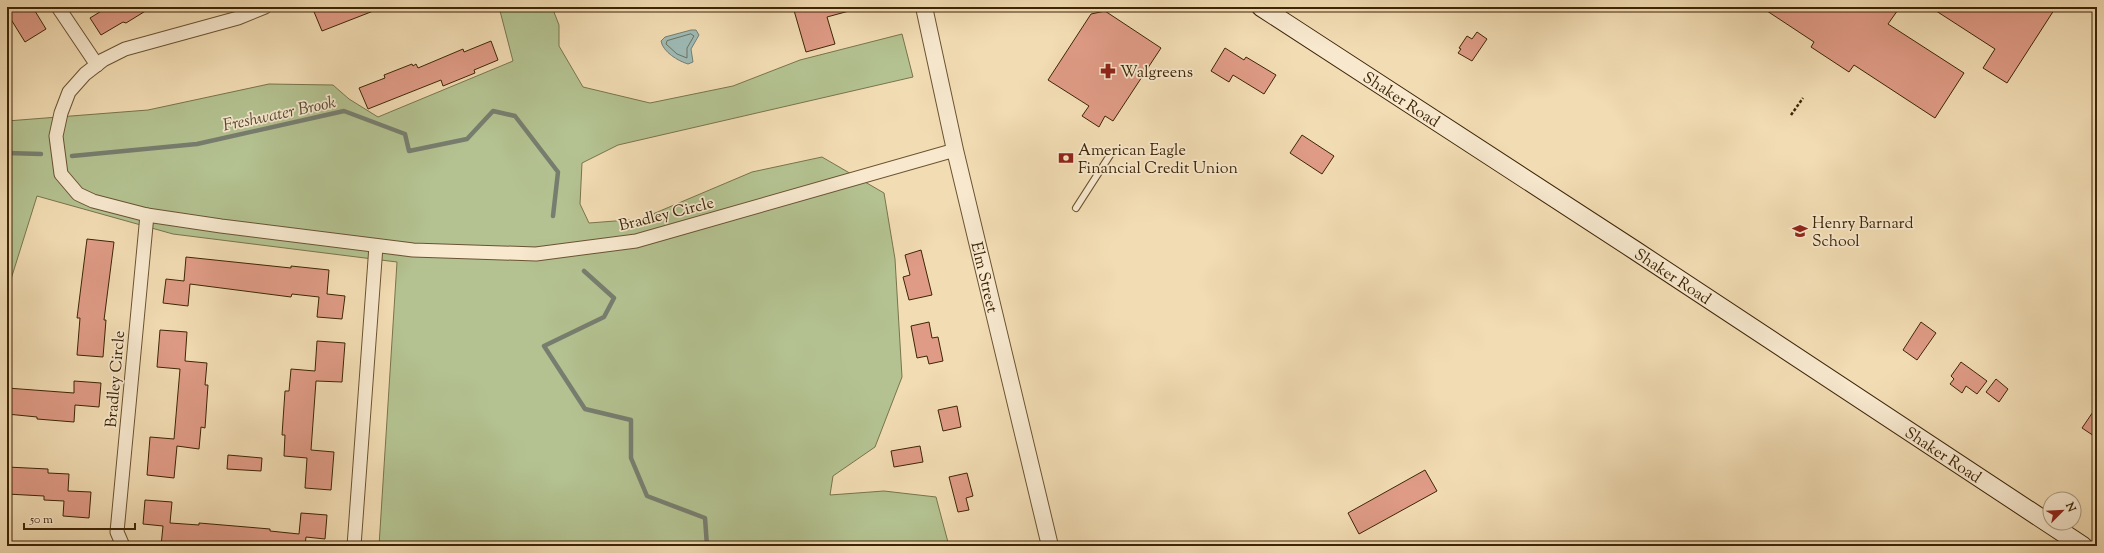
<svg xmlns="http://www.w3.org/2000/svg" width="2104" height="553" viewBox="0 0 2104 553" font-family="'Sorts Mill Goudy',serif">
	<rect width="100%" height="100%" fill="#f2dcb3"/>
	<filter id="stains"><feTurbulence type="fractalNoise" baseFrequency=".005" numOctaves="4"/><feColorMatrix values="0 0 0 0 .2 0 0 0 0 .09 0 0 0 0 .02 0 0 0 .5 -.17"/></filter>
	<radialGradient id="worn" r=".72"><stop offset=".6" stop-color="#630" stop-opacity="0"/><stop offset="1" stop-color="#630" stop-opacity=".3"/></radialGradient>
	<path fill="#b4c291" stroke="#79744c" d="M499 7H552L559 25V46L583 87 650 103 733 86 800 60 902 34 913 77 618 145 582 163 580 204 589 223 641 219 752 172 822 157 884 193 895 259 902 377 875 447 833 476 830 495 884 491 936 497 949 546H379L397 262 173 234 37 196 7 292V121L148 110 269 84 333 85 349 99 378 117 513 61Z"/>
	<path fill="#9dbab5" stroke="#777e6f" d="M691 30H696L699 35 691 49 693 62 688 64C678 61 663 52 661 41L665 37Z"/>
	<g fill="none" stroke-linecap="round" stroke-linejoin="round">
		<path stroke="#6e705e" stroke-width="1" d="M691 34 694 36 687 48V58L677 54 666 44 667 41Z"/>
		<g stroke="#777e6f" stroke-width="4.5">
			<path d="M7 153 41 154"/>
			<path d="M72 156 197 144 344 111 405 134 409 151 467 139 493 111 515 116 558 172 553 216"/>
			<path d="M584 271 614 298 604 317 544 346 585 409 631 420V458L647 496 705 518 707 546"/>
		</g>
	</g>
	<g fill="#df9b86" stroke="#3e2506">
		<path d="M7 7H35V11L46 29 25 42 7 13Z"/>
		<path d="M108 7H152L126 23 123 22 101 35 90 18Z"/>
		<path d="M312 7H380L381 8 322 31Z"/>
		<path d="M793 7H848L849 11 827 17 835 44 806 52Z"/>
		<path d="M1761 7H1900L1888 24 1964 73 1935 118 1854 65 1849 72 1811 47 1814 42Z"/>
		<path d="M1930 7H2056L2007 83 1983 68 1995 49Z"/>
		<path d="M1105 11 1161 48 1113 121 1105 116 1099 127 1082 116 1089 106 1048 80 1091 14Z"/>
		<path d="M1477 32 1487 39 1472 61 1458 53 1461 49 1459 48 1467 36 1472 39Z"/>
		<path d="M491 41 498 60 474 70 475 73 443 86 441 80 368 109 359 88 385 78 384 75 412 64 413 66 416 64 418 68 463 49 464 52Z"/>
		<path d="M1225 48 1244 60 1246 57 1276 75 1264 94 1233 75 1229 82 1211 71Z"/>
		<path d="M1302 135 1334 156 1322 174 1290 153Z"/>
		<path d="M87 239 114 242 104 320H106L103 357 77 355 80 318H77Z"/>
		<path d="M921 250 932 295 909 300 903 277 910 275 905 255Z"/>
		<path d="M186 257 291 268V266L329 270 327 294 345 296 342 319 317 317 319 297 292 294 291 297 190 284 188 306 163 303 166 279 184 281Z"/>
		<path d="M929 322 932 338 938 337 943 361 929 364 927 356 917 358 911 326Z"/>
		<path d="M1921 322 1936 333 1917 360 1903 350Z"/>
		<path d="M160 330 187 332 185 361 207 363 205 385H208L205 428 201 427 199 449 177 446 174 478 147 475 150 437 174 439 180 369 157 367Z"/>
		<path d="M317 341 345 343 342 382 316 381 311 450 334 452 331 490 305 488 307 458 284 456 285 435H282L285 391H289L291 369 315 371Z"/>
		<path d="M1961 362 1987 381 1977 394 1966 386 1962 393 1950 384 1954 379 1951 376Z"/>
		<path d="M1996 379 2008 389 1999 402 1986 392Z"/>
		<path d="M74 381 101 383 99 407 75 405 74 422 37 419V417L7 414V388L74 393Z"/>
		<path d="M957 406 961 427 943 431 938 410Z"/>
		<path d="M2097 406V438L2082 428Z"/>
		<path d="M920 446 923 462 894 467 891 451Z"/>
		<path d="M228 455 262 458 261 471 227 469Z"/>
		<path d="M7 467 48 469V473L69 474 68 491 91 492 89 518 63 516 64 501 44 500V496L7 494Z"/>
		<path d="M1425 470 1437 491 1359 534 1348 513Z"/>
		<path d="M967 473 973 496 966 498 969 510 958 512 949 477Z"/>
		<path d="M145 500 172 502 170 523 199 525V523L270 529V531L299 534 301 513 327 515 325 539 306 537 305 546H161L163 526 143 524Z"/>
	</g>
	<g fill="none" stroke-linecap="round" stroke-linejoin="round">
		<g stroke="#6b5331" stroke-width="8">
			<path id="service" d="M1076 208 1112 152"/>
		</g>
		<g stroke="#6b5331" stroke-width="15">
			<g id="minor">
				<path d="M58 7 97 65"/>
				<path d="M265 7 238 18 125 49 103 60 85 74 69 92 61 113 56 136 61 174 78 194 93 201 147 215 221 226 413 250 536 254 636 241 955 150"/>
				<path d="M123 546 117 532 147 215"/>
				<path d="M354 546 376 246"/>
			</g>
		</g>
		<g stroke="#6b5331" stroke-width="18">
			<g id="tertiary">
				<path id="s1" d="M924 7 955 150 1050 546"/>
			</g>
		</g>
		<g stroke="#3e2506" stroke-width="20">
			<g id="secondary">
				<path id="s2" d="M1261 7 1636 251 2083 546"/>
			</g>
		</g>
		<g stroke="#3e2506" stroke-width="2.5" stroke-dasharray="3 2" stroke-linecap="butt">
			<path d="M1104 8 1105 7"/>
			<path d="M1791 115 1803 98"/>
		</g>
		<use href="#service" stroke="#f7e8ce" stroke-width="6"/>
		<use href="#minor" stroke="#f7e8ce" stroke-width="13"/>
		<use href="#tertiary" stroke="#f7e8ce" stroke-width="16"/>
		<use href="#secondary" stroke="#f7e8ce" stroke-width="18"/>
	</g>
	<defs>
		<g id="pharmacy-bare" transform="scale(1.2)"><path d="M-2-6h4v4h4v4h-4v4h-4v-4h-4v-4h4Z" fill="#8f2418" stroke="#f7e8ce" stroke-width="2.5" paint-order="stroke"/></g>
		<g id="bank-bare" transform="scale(1.2)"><path d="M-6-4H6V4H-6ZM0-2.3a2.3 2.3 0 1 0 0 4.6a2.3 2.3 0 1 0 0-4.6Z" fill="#8f2418" stroke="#f7e8ce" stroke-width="2.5" paint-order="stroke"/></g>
		<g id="school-bare" transform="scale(1.2)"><path d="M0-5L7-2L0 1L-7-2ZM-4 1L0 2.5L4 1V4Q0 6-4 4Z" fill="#8f2418" stroke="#f7e8ce" stroke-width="2.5" paint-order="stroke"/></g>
	</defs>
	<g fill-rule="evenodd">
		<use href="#pharmacy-bare" x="1108" y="71"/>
		<use href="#bank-bare" x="1066" y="158"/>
		<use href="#school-bare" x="1800" y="231"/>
	</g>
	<g text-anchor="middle" stroke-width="3.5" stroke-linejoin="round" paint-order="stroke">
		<g font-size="16" fill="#3e2506" stroke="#f7e8ce" text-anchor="start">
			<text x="1120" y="77">Walgreens</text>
			<text x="1078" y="155">American Eagle<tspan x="1078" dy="18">Financial Credit Union</tspan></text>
			<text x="1812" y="228">Henry Barnard<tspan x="1812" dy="18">School</tspan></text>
		</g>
		<g font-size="16" fill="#3e2506" stroke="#f7e8ce">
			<text dy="6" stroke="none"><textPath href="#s2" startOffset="168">Shaker Road</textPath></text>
			<text transform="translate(666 213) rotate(-14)" y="6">Bradley Circle</text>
			<text dy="6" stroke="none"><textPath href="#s2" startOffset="492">Shaker Road</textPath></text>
			<text dy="6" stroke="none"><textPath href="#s1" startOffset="277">Elm Street</textPath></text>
			<text transform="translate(114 379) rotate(-85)" y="6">Bradley Circle</text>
			<text dy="6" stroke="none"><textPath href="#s2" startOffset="816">Shaker Road</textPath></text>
		</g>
		<g font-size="17" font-style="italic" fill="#564a32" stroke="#f7e8ce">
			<text transform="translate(279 113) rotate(-12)" y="6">Freshwater Brook</text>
		</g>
	</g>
	<rect width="2104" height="553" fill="none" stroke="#f2dcb3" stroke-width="24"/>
	<rect x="8" y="8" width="2088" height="537" fill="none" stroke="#3e2506" stroke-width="2"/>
	<rect x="12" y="12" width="2080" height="529" fill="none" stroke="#3e2506"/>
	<g transform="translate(2062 511) rotate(66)"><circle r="19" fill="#f7e8ce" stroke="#ad9a7e"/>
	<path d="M0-3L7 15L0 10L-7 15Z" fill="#8f2418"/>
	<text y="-6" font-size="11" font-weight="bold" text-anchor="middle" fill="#3e2506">N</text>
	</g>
	<path d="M24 523v6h111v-6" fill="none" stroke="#3e2506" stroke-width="2"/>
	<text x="30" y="523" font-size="12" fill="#3e2506" stroke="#f7e8ce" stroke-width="3" paint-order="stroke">50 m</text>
	<rect width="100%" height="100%" filter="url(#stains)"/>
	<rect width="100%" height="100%" fill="url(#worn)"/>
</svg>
